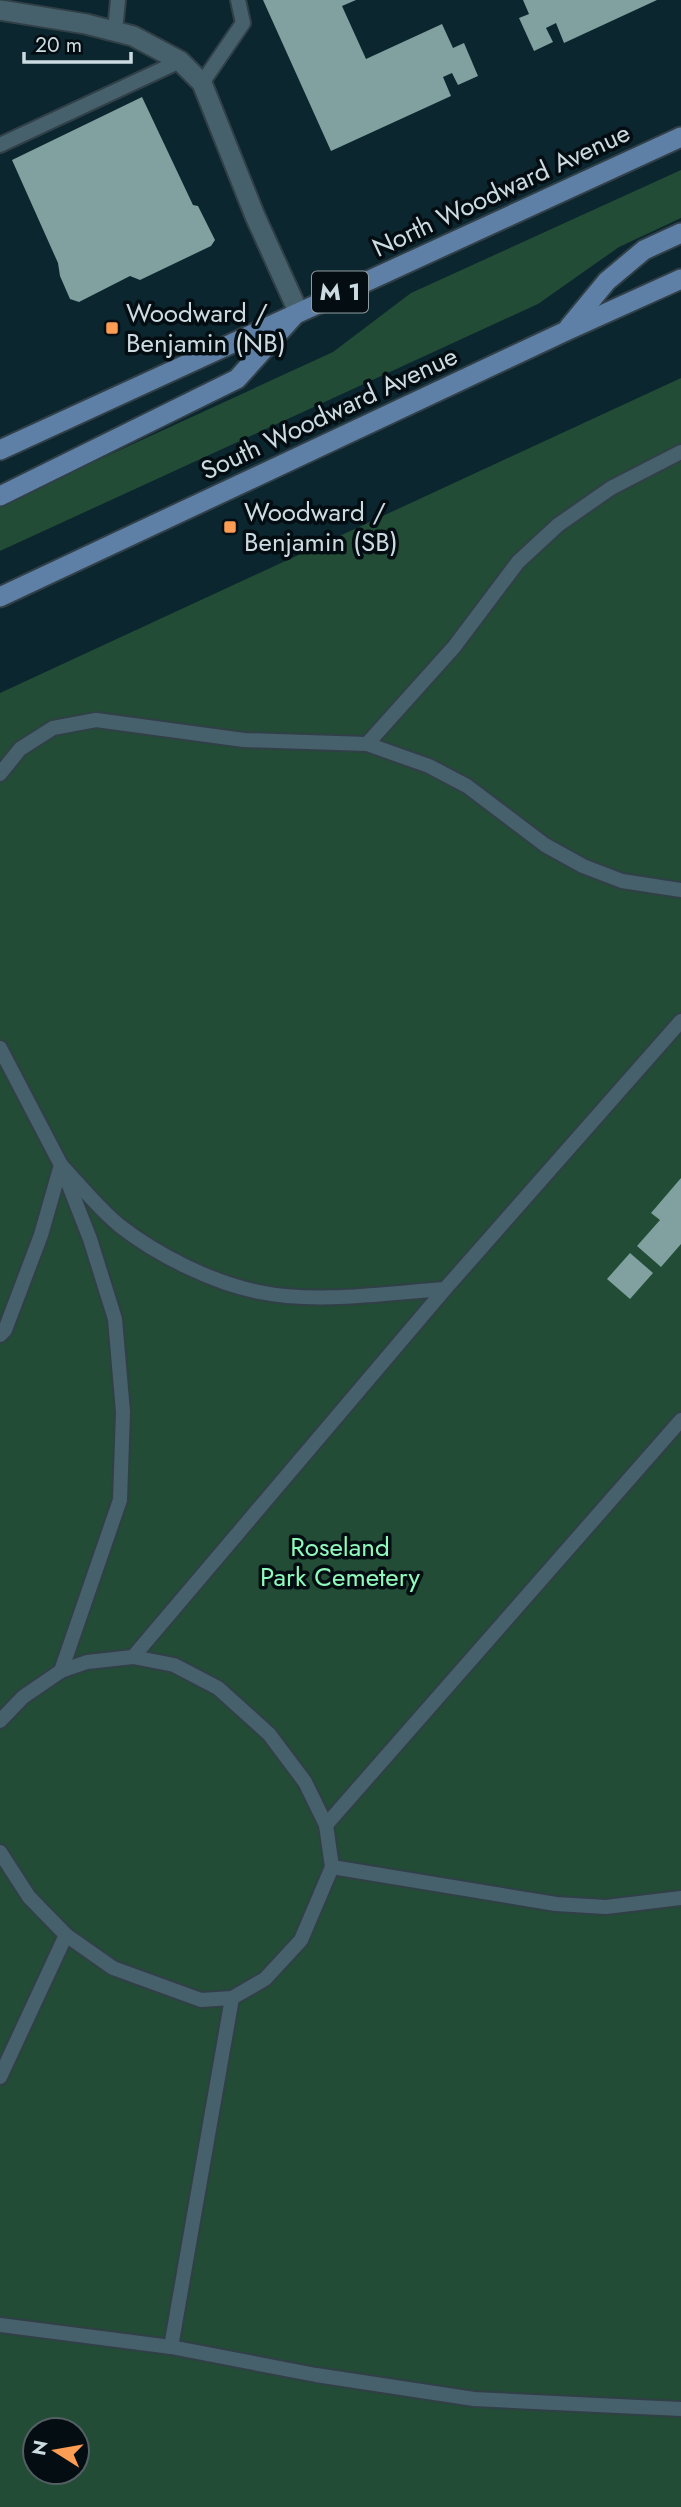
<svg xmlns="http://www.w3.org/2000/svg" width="681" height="2507" viewBox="0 0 681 2507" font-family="Jost,sans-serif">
	<rect width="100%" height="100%" fill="#0b262f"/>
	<g fill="#224c35" fill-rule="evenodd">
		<path d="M681 170V218L619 247 538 304 0 551V505L333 352 411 293Z"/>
		<path d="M681 378V2507H0V693ZM35 2430H77V2472H35Z"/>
	</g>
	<g fill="#80a19f">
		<path d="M263 0H356L342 6 366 59 442 24 453 48 464 43 478 76 458 85 452 73 443 77 451 96 331 151Z"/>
		<path d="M523 0H657L564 43 556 23 546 28 553 42 534 51 519 18 529 14Z"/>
		<path d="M142 97 193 205 198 206 215 240 211 246 140 280 130 276 79 302 70 299 60 276 58 263 12 160Z"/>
		<path d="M681 1178V1244L661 1267 637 1246 660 1220 651 1213Z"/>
		<path d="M630 1253 653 1273 630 1299 607 1279Z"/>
	</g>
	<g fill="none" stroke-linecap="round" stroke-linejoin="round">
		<g stroke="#313f47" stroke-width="18">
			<g id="service">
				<path d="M115 31 118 0"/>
				<path d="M202 83 243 23 238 0"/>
				<path d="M0 145 180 61"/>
				<path d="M367 744 454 647 518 562 558 525 611 488 681 452"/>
				<path d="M0 774 20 749 53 728 96 720 244 740 367 744 429 766 467 786 545 845 583 866 622 881 681 890"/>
				<path d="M0 1048 61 1165 90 1239 115 1319 123 1412 120 1500 61 1671"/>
				<path d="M0 1335 5 1330 41 1235 61 1165C80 1185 99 1209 120 1226 157 1255 213 1283 259 1292 316 1304 388 1293 445 1289"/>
				<path d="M133 1657 445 1289 681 1021"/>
				<path d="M0 1721 23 1697 61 1671 87 1662 133 1657 174 1665 218 1688 269 1734 305 1782 326 1825 332 1867 301 1940 265 1979 232 1998 201 2000 113 1968 66 1935 29 1897 0 1852"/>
				<path d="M326 1825 681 1420"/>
				<path d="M332 1867 556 1904 606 1907 681 1898"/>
				<path d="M0 2077 66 1935"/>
				<path d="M0 2325 171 2347 316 2375 474 2399 681 2409"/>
				<path d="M171 2347 232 1998"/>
			</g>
		</g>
		<g stroke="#313f47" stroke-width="23">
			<path id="minor" d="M0 10 86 24 133 36 180 61 202 83 255 216 298 311"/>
		</g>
		<g stroke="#313f47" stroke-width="23">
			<g id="primary">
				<path d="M569 327 607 281 644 250 681 233"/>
				<path d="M0 450 681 137"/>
				<path d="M0 496 237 379 293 317"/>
				<path d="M0 597 566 331 681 279"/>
			</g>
		</g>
		<use href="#service" stroke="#46616c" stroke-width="14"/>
		<use href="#minor" stroke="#46616c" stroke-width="19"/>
		<use href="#primary" stroke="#5e80a6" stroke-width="19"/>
	</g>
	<g fill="#fd9d54" stroke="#040d11" stroke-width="2.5">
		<rect x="105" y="321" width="14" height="14" rx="3.5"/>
		<rect x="223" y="520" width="14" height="14" rx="3.5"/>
	</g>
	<g text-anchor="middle" stroke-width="7" stroke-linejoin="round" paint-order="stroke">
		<rect fill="#040d11" stroke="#8f9da3" stroke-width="2" x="312" y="271.5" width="56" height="41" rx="5"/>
		<g font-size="24" font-weight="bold" fill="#cbdbe1">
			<text x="340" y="300">M 1</text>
		</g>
		<g font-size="26" fill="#cbdbe1" stroke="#040d11">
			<text transform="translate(501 190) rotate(-25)" y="9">North Woodward Avenue</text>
			<text transform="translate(329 413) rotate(-25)" y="9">South Woodward Avenue</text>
		</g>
		<g font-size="26" fill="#cbdbe1" stroke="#040d11" text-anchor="start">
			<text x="126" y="322">Woodward /<tspan x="126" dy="30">Benjamin (NB)</tspan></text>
			<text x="244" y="521">Woodward /<tspan x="244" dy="30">Benjamin (SB)</tspan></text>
		</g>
		<g font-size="26" fill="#90f9bc" stroke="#040d11">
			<text x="340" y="1556">Roseland<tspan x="340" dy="30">Park Cemetery</tspan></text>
		</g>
	</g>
	<g transform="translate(56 2451) rotate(281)"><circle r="33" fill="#040d11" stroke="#545f64" stroke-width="2"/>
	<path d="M0-5L12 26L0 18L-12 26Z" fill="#fd9d54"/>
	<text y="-10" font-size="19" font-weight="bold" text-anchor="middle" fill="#cbdbe1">N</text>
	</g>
	<path d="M24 52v10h107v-10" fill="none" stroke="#cbdbe1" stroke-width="3.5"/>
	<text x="35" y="52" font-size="21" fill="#cbdbe1" stroke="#040d11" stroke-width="5" paint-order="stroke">20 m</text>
</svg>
